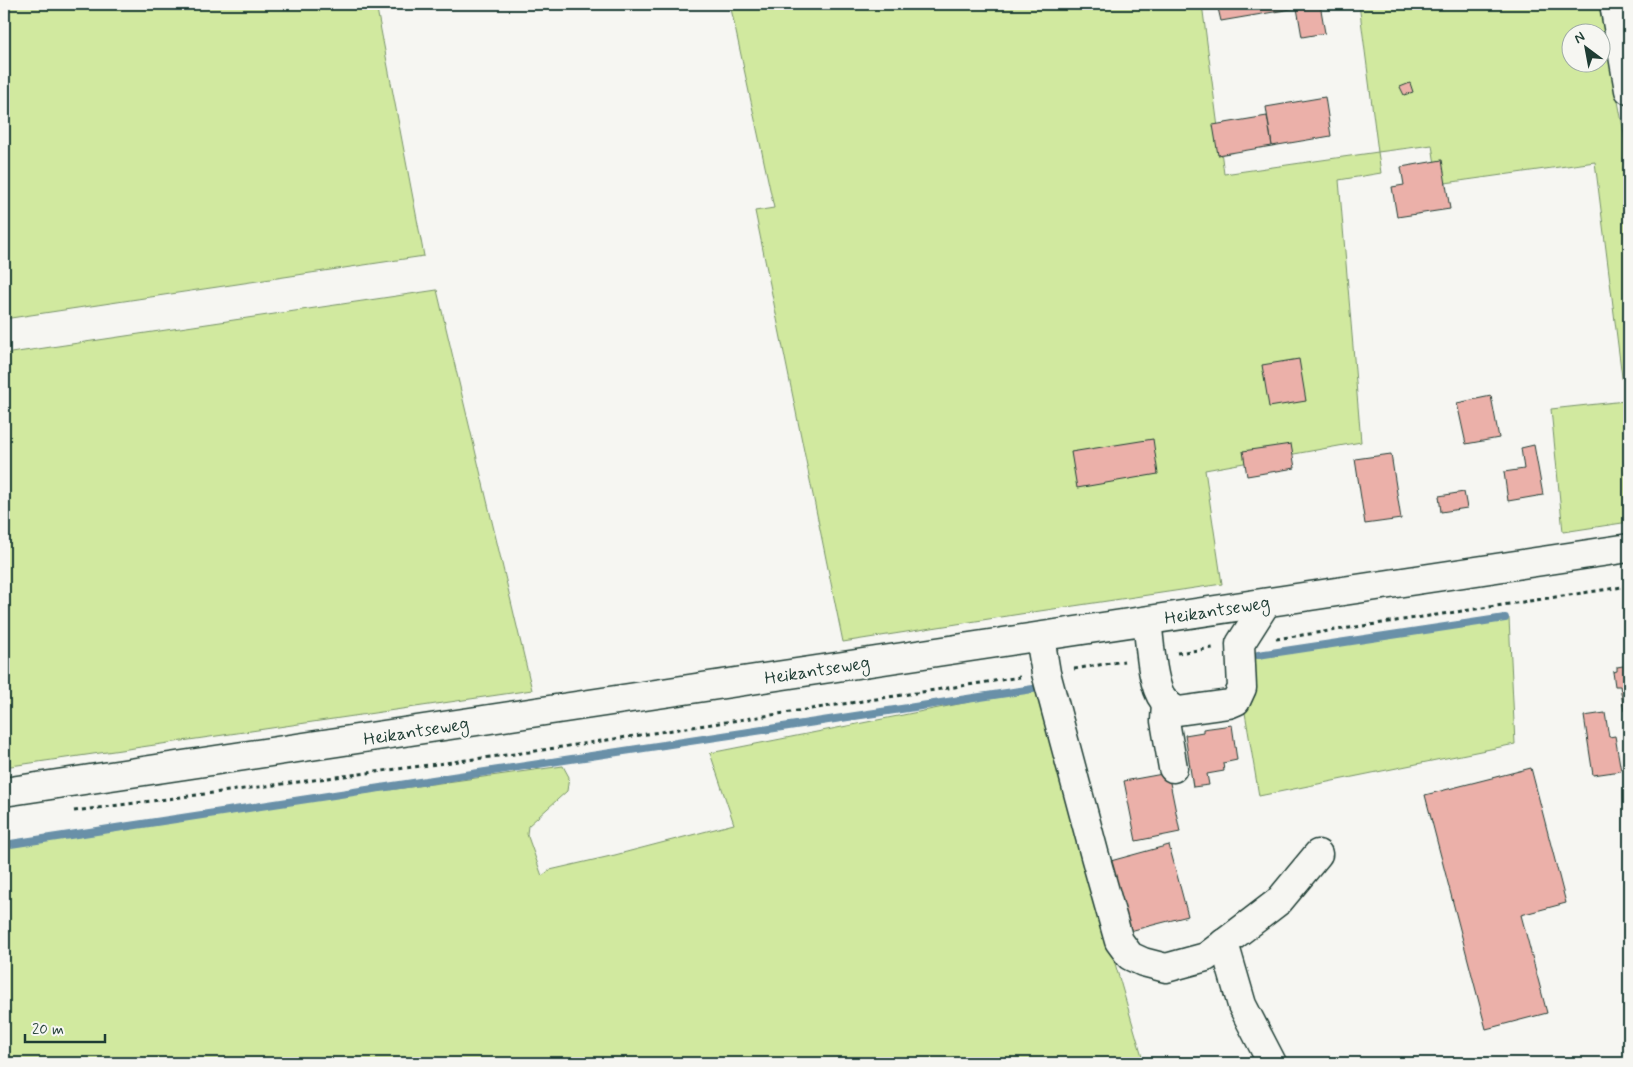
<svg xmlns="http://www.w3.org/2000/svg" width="1633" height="1067" viewBox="0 0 1633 1067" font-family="Mynerve,sans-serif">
	<rect width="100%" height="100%" fill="#f6f6f2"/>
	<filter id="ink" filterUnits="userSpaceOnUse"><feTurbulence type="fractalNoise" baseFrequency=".02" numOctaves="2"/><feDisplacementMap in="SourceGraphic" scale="10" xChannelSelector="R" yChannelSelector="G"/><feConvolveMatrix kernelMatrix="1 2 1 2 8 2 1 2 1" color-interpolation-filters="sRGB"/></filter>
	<g filter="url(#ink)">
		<g fill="#d1e99f" stroke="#78936a" fill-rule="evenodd">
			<path d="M4 4H376L424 256 4 319Z"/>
			<path d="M730 4H1202L1224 174 1378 152 1359 4H1600L1623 128 1629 171V522L1563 532 1551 409 1625 401 1595 162 1438 184 1432 145 1378 152 1381 173 1339 180 1361 442 1205 470 1222 584 1033 612 843 642 755 211 774 208ZM1570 32H1600V62H1570Z"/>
			<path d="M437 290 532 690 4 767V354Z"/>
			<path d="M1509 618 1515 744 1259 796 1236 659Z"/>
			<path d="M1035 689 1144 1063H4V843L563 766 569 777 567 791 528 826 527 834 542 876 550 870 615 855 734 824 710 753Z"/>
		</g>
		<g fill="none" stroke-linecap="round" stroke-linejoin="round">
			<g stroke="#6990a8" stroke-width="8">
				<path d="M1258 655 1505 618"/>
				<path d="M4 845 1033 689"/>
			</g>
		</g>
		<g fill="#ebb0a9" stroke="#1f3d34">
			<path d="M1217 4H1320L1325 33 1302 37 1297 8 1221 21Z"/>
			<path d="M1410 83 1413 92 1404 95 1400 87Z"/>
			<path d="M1325 97 1331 136 1272 146 1266 107Z"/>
			<path d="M1267 116 1272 146 1218 155 1213 125Z"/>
			<path d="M1442 160 1450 209 1397 217 1392 187 1404 185 1401 167Z"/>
			<path d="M1299 359 1306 401 1269 407 1262 365Z"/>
			<path d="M1491 396 1499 438 1466 444 1457 403Z"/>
			<path d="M1153 439 1158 474 1077 488 1071 452Z"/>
			<path d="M1291 444 1295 468 1247 476 1243 451Z"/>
			<path d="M1534 445 1543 495 1508 501 1504 472 1524 469 1521 448Z"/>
			<path d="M1391 454 1401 519 1365 524 1355 459Z"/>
			<path d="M1464 492 1467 508 1441 512 1439 496Z"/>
			<path d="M1629 665V710L1624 711 1620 686H1615L1613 672 1617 671V667Z"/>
			<path d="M1605 713 1609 737 1615 736 1621 771 1593 775 1584 716Z"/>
			<path d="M1232 725 1237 760 1223 763 1224 771 1207 774 1209 785 1193 787 1185 735 1203 732V729Z"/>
			<path d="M1531 768 1566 903 1521 915 1547 1013 1486 1029 1425 795Z"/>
			<path d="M1168 773 1180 832 1136 841 1124 781Z"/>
			<path d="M1169 845 1188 916 1126 932 1107 862Z"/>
		</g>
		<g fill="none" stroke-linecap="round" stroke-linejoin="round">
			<g stroke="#1f3d34" stroke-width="31">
				<g id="minor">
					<path d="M1614 4 1629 90"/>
					<path d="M1147 621C1150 640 1151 684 1163 699 1167 705 1172 708 1178 711L1229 704 1236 701 1242 688 1240 644 1266 603"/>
					<path d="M1040 637 1046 673 1095 856 1119 941 1130 956 1143 962 1166 968 1206 957 1279 901 1318 854"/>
					<path d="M1166 702 1165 721 1173 768"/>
					<path d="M4 792 1629 548"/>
					<path d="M1224 943 1242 1005 1272 1063"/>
				</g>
			</g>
			<g stroke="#1f3d34" stroke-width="3" stroke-dasharray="4 4" stroke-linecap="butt">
				<path d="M1276 639 1629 586"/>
				<path d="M1177 653 1213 648"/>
				<path d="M1074 669 1124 661"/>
				<path d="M74 811 529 752 1020 677"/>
			</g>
			<use href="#minor" stroke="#f6f6f2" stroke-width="28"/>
		</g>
	</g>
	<g text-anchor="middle" stroke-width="5" stroke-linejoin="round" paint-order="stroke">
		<g font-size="18" fill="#1f3d34" stroke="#f6f6f2">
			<text transform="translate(1217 610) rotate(-9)" y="6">Heikantseweg</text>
			<text transform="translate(817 670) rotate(-9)" y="6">Heikantseweg</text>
			<text transform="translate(416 731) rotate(-9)" y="6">Heikantseweg</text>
		</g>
	</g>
	<rect width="1633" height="1067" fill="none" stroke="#f6f6f2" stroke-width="20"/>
	<rect x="10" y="10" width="1613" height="1047" fill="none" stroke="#1f3d34" stroke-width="2" filter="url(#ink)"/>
	<g transform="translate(1586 48) rotate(328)"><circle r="24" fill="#f6f6f2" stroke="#a0aca6"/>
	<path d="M0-4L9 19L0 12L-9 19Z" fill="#1f3d34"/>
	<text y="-8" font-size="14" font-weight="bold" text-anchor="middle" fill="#1f3d34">N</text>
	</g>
	<path d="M25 1034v8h80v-8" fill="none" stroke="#1f3d34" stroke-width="2.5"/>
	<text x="32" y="1034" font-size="15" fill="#1f3d34" stroke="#f6f6f2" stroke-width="4" paint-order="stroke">20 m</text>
</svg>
